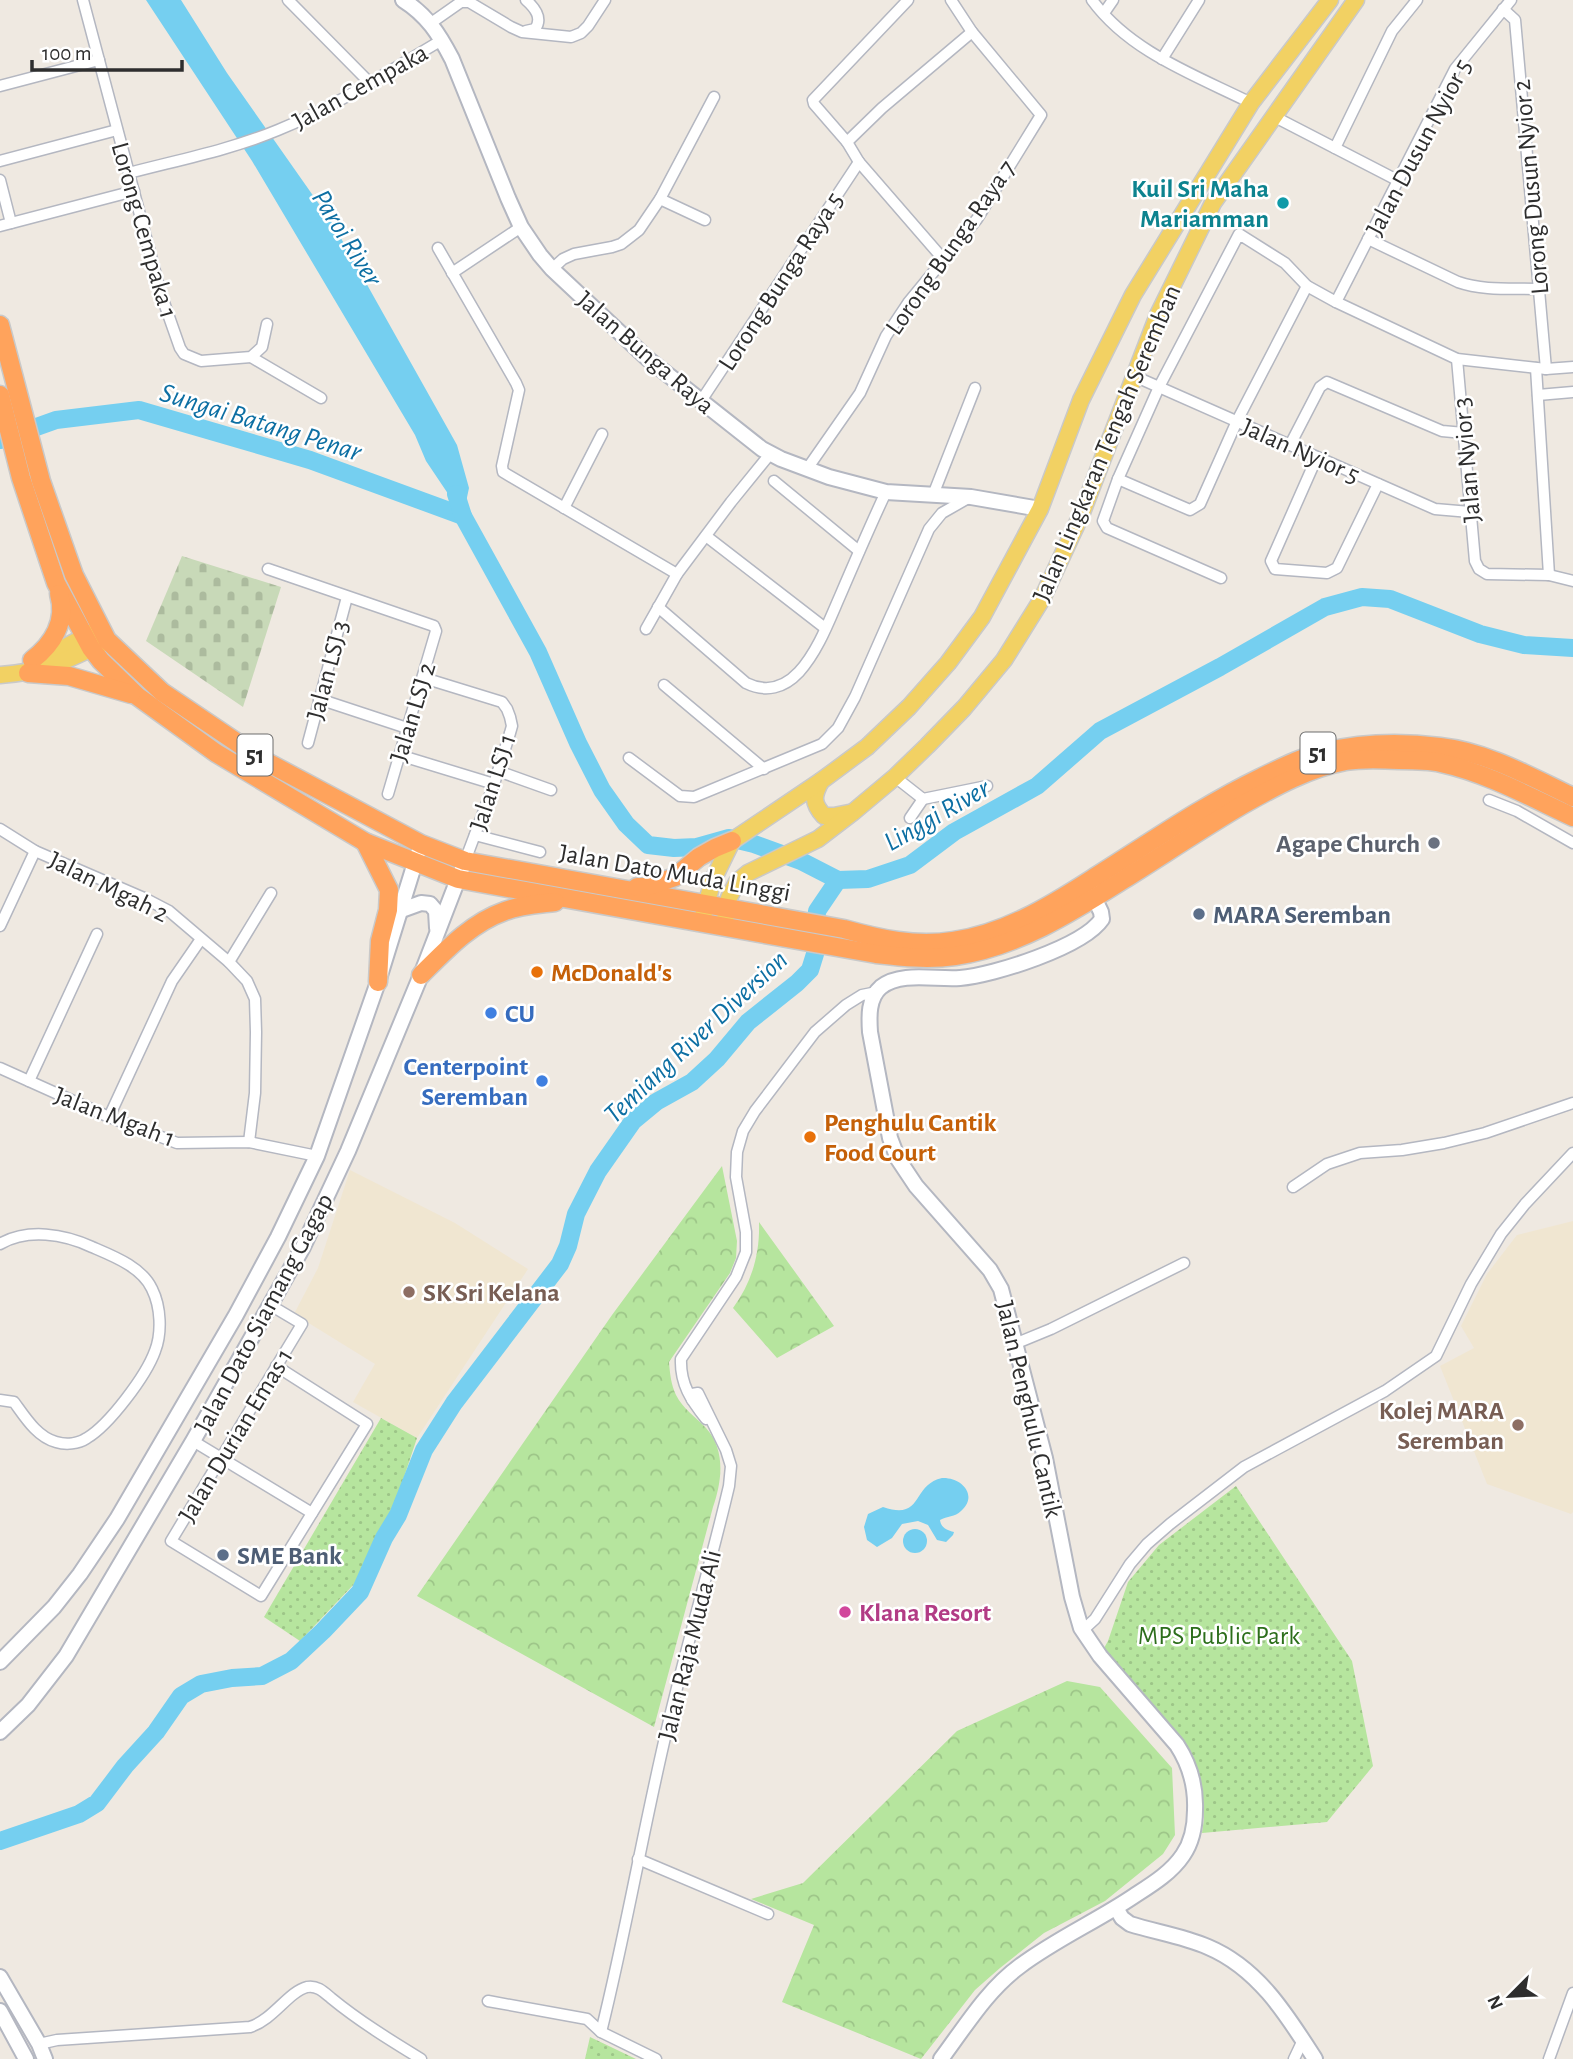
<svg xmlns="http://www.w3.org/2000/svg" width="1573" height="2059" viewBox="0 0 1573 2059" font-family="'Alegreya Sans',sans-serif">
	<defs>
		<pattern id="forest-crowns" width="20" height="18" patternUnits="userSpaceOnUse" patternTransform="scale(1.75)"><rect width="20" height="18" fill="#b6e59e"/><path d="M2 6a3 3 0 1 1 6 0M12 15a3 3 0 1 1 6 0" fill="none" stroke="#9dc588"/></pattern>
		<pattern id="cemetery-stones" width="16" height="16" patternUnits="userSpaceOnUse" patternTransform="scale(1.75)"><rect width="16" height="16" fill="#c8d9b8"/><path d="M2 7V4a2 2 0 0 1 4 0v3zM10 15v-3a2 2 0 0 1 4 0v3z" fill="#acbb9e"/></pattern>
		<pattern id="park-dots" width="8" height="8" patternUnits="userSpaceOnUse" patternTransform="scale(1.75)"><rect width="8" height="8" fill="#b6e59e"/><path d="M2 2h.1M6 6h.1" fill="none" stroke="#9dc588" stroke-width="1.8" stroke-linecap="round"/></pattern>
	</defs>
	<rect width="100%" height="100%" fill="#efe9e1"/>
	<g fill="#f0e6d1">
		<path d="M350 1170 455 1223 528 1269 417 1438 353 1402 375 1364 294 1314 318 1268Z"/>
		<path d="M1573 1221V1512L1571 1514 1487 1484 1440 1366 1474 1348 1461 1326 1487 1274 1517 1235Z"/>
	</g>
	<g fill="url(#forest-crowns)">
		<path d="M722 1166 737 1241 736 1258 730 1273 669 1362C670 1374 671 1384 676 1395 683 1409 696 1417 706 1428 726 1450 722 1481 713 1507L654 1727 417 1596 612 1315Z"/>
		<path d="M759 1222 834 1326 777 1358 733 1308C752 1282 760 1254 759 1222Z"/>
		<path d="M1067 1681 1100 1687 1172 1768 1175 1835 1163 1854 1105 1901 1044 1933 1000 1968 975 1990 921 2059 782 2002 814 1925 751 1899 803 1883 957 1731Z"/>
	</g>
	<path fill="url(#cemetery-stones)" d="M182 556 281 587 243 707 146 641Z"/>
	<g fill="url(#park-dots)">
		<path d="M381 1418 417 1438 393 1510 374 1541 356 1582 300 1641 264 1617Z"/>
		<path d="M1236 1486 1352 1661 1373 1766 1327 1822 1202 1833 1204 1819 1202 1788 1193 1756 1170 1725 1104 1648 1108 1641 1128 1582 1159 1545Z"/>
		<path d="M590 2037 636 2059H585Z"/>
	</g>
	<g fill="#75cff0">
		<path d="M146 0H181L227 73 333 224 457 445 469 488 463 516 426 461 415 435 252 161Z"/>
		<path d="M942 1478C961 1477 979 1495 961 1511 955 1517 947 1516 940 1520 941 1528 947 1530 954 1532L953 1535 946 1542 937 1540 928 1525 918 1521 902 1524 892 1538 877 1547 867 1540 864 1527 868 1514 883 1507C924 1521 911 1485 942 1478Z"/>
		<circle cx="915" cy="1541" r="12"/>
	</g>
	<g fill="none" stroke-linecap="round" stroke-linejoin="round">
		<g stroke="#75cff0" stroke-width="18">
			<path d="M0 440 56 420 139 410 310 460 463 516"/>
			<path d="M456 494 463 516 538 652 578 743 602 790 626 824 648 845 674 848 697 847 729 838 754 844 801 861 838 880 868 879 910 865 954 832 1037 786 1100 731 1220 667 1325 607 1362 597 1390 599 1480 634 1524 645 1573 648"/>
			<path d="M0 1841 79 1814 97 1803 125 1766 156 1732 181 1696 201 1684 232 1678 262 1676 291 1661 323 1631 360 1592 384 1538 398 1515 424 1450 454 1403 560 1264 568 1246 576 1214 598 1171 633 1121 656 1102 692 1082 717 1059 748 1022 797 983 810 970 815 954 817 911 838 880"/>
		</g>
		<g stroke="#b4b7c1" stroke-width="13">
			<g id="street">
				<path d="M83 0 161 294 180 348 184 354 201 361 251 357 262 347 267 324"/>
				<path d="M288 0 369 82"/>
				<path d="M526 0C535 8 543 18 535 29L526 31"/>
				<path d="M908 0 813 100 814 104 847 142 859 162 944 260"/>
				<path d="M1092 0C1130 52 1195 75 1251 103"/>
				<path d="M1503 9 1515 20 1546 369"/>
				<path d="M1104 13 1113 0"/>
				<path d="M431 23 461 2H469L511 27 522 32 571 37 581 33 588 26 605 0"/>
				<path d="M1162 59 1199 0"/>
				<path d="M0 86 99 60"/>
				<path d="M1273 116 1397 180"/>
				<path d="M847 142 882 108 972 32"/>
				<path d="M1335 148 1392 31 1417 0"/>
				<path d="M0 161 117 130"/>
				<path d="M129 173C178 160 230 150 278 130 335 107 389 71 442 40"/>
				<path d="M0 180 11 223"/>
				<path d="M660 199 705 220"/>
				<path d="M0 226 134 191"/>
				<path d="M1368 239 1458 282C1484 291 1512 288 1539 289"/>
				<path d="M438 248 516 383 519 390 502 466 503 472 677 574"/>
				<path d="M552 269 563 259 574 254 612 247 621 244 639 230 660 199 714 97"/>
				<path d="M452 273 521 227"/>
				<path d="M1336 302 1455 69 1511 0"/>
				<path d="M251 357 321 398"/>
				<path d="M1457 359 1475 561 1479 569 1487 574 1549 575 1573 581"/>
				<path d="M1536 368 1549 575"/>
				<path d="M1134 376 1435 509 1470 512"/>
				<path d="M1538 395 1573 392"/>
				<path d="M701 401 859 162"/>
				<path d="M1290 445 1320 387 1327 382 1442 431 1464 433"/>
				<path d="M1317 457 1271 561 1275 569 1327 573 1337 568 1378 484"/>
				<path d="M807 469 860 393 886 336 908 303 977 219 1041 115 972 32 951 0"/>
				<path d="M1118 479 1190 510 1200 504 1237 421 1307 286"/>
				<path d="M774 481 859 551"/>
				<path d="M933 495 975 388"/>
				<path d="M564 508 602 434"/>
				<path d="M706 536 825 628"/>
				<path d="M268 569 434 626 436 631 388 794"/>
				<path d="M1221 578 1107 528 1103 521 1118 479 1159 387 1239 234 1285 263 1307 286 1336 302 1457 359 1546 369 1573 367"/>
				<path d="M658 607 746 683C766 693 784 688 799 672 818 651 829 621 840 596 855 561 870 526 886 492"/>
				<path d="M646 629 677 574 731 502 770 454"/>
				<path d="M424 678 502 702 507 709 510 717 512 726 510 733 494 784 465 861"/>
				<path d="M664 685 764 769"/>
				<path d="M319 699 407 728"/>
				<path d="M308 743 347 597"/>
				<path d="M399 755 494 784"/>
				<path d="M629 758 680 796 694 797 822 744 838 728 855 697 929 529 942 513 970 497"/>
				<path d="M498 771 551 790"/>
				<path d="M895 777 923 799 987 786"/>
				<path d="M1489 800 1517 811 1573 843"/>
				<path d="M910 818 923 799"/>
				<path d="M0 829 35 851 144 898 169 911 229 962 247 981 255 999 256 1032 255 1093 249 1142"/>
				<path d="M475 835 540 852"/>
				<path d="M0 926 35 851"/>
				<path d="M229 962 271 893"/>
				<path d="M0 1068 109 1117 177 1143 249 1142 317 1156"/>
				<path d="M29 1081 97 934"/>
				<path d="M109 1117 172 981 201 939"/>
				<path d="M1293 1187 1327 1164 1360 1153 1402 1150 1444 1143 1485 1133 1573 1103"/>
				<path d="M0 1244C28 1228 64 1234 92 1247 113 1256 142 1267 152 1289 161 1307 162 1333 155 1351 146 1376 109 1425 87 1438 78 1444 66 1445 56 1442 37 1437 25 1417 14 1402L0 1400"/>
				<path d="M270 1305 302 1324C258 1396 215 1469 171 1541L261 1596 367 1424 276 1366"/>
				<path d="M1017 1343 1051 1329 1184 1263"/>
				<path d="M706 1419C691 1400 680 1384 681 1359L736 1277 746 1252V1232L736 1177 737 1152 743 1131 755 1111 815 1032 846 1005 862 995 877 992"/>
				<path d="M193 1441 312 1513"/>
				<path d="M1082 1631 1095 1619 1130 1564 1147 1544 1170 1524 1244 1467 1385 1391 1436 1356 1471 1284 1501 1234 1525 1204 1573 1153"/>
				<path d="M638 1859 768 1914"/>
				<path d="M488 2001 587 2019 601 2032 656 2059"/>
				<path d="M601 2032C626 1932 643 1830 667 1729 686 1647 710 1567 729 1486L731 1466 726 1450 698 1393 692 1394V1400"/>
				<path d="M39 2044 57 2040 250 2027C274 2019 288 1992 307 1987 317 1985 324 1992 331 1998 359 2021 390 2040 421 2059"/>
				<path d="M1294 2059 1303 2040"/>
				<path d="M1549 2059 1573 1993"/>
			</g>
		</g>
		<g stroke="#b4b7c1" stroke-width="18">
			<g id="secondary">
				<path d="M403 0C427 15 439 34 452 59L508 198 521 227 540 255 552 269 648 359 762 449 781 459 829 477 886 492 971 497 1040 509"/>
				<path d="M399 911 421 903 430 904 436 911 437 928"/>
				<path d="M0 1662 54 1607 80 1574 117 1519 236 1315 278 1237 317 1156 378 982 418 853"/>
				<path d="M0 1732 28 1705 66 1656 193 1441 303 1247 348 1151 421 975 465 861"/>
				<path d="M1116 1908 1122 1918 1130 1924C1155 1932 1183 1936 1208 1947 1258 1968 1287 2015 1315 2059"/>
				<path d="M0 1977 39 2044 45 2059"/>
				<path d="M0 2011 26 2059"/>
				<path d="M941 2059C965 2027 987 1990 1020 1966 1056 1939 1097 1921 1134 1896 1151 1885 1171 1873 1183 1855 1192 1842 1195 1826 1195 1810 1196 1785 1190 1765 1177 1745L1100 1656 1081 1628 1072 1597 1045 1458 1001 1289 990 1270 916 1186 898 1159 890 1138 870 1032C869 1017 868 998 881 987 901 971 936 980 960 978 994 975 1083 947 1102 919L1101 912 1090 889"/>
			</g>
		</g>
		<g stroke="#c9c9c9" stroke-width="19">
			<g id="primary">
				<path d="M32 661 52 654 101 628"/>
				<path d="M0 675C43 672 64 662 102 643"/>
				<path d="M821 781C813 796 812 803 824 816H834L849 813"/>
				<path d="M703 916 713 880 732 841 821 781 867 747 909 707 948 663 982 617 1040 509 1081 400 1133 295 1251 103 1330 0"/>
				<path d="M724 925 729 898 737 882 748 873 818 839 852 813 895 777 927 746 964 708 1004 660 1042 599 1081 515 1158 315 1213 203 1356 0"/>
			</g>
		</g>
		<g stroke="#c9c9c9" stroke-width="21">
			<g id="highway">
				<path d="M0 325 41 481 74 575 107 640 162 692 263 760 421 844 465 861 844 929C880 939 915 947 953 941 1004 934 1050 906 1092 879 1148 844 1202 806 1260 778 1281 768 1302 757 1324 752 1362 743 1401 742 1440 747 1487 752 1531 777 1573 797"/>
				<path d="M0 395 21 478 56 583 91 648 101 661 137 696 216 753 365 842 458 879 876 954C902 957 928 960 955 956 1017 947 1071 913 1123 880 1163 855 1203 828 1244 804 1276 786 1309 768 1346 761 1363 758 1382 759 1399 760 1413 760 1428 760 1441 763 1487 773 1530 797 1573 817"/>
				<path d="M32 660C53 644 67 621 59 594"/>
				<path d="M28 673 69 676 131 694"/>
				<path d="M365 842 389 890 388 910 380 941 378 982"/>
				<path d="M637 887H646L675 877 699 857 715 848 732 841"/>
				<path d="M421 975C446 950 471 923 505 911 521 905 539 904 555 902"/>
			</g>
		</g>
		<use href="#street" stroke="#fff" stroke-width="10"/>
		<use href="#secondary" stroke="#fff" stroke-width="14"/>
		<use href="#primary" stroke="#f2d163" stroke-width="16"/>
		<use href="#highway" stroke="#ffa35c" stroke-width="18"/>
	</g>
	<circle fill="#0f9aa8" stroke="#fff" stroke-width="2.5" cx="1283" cy="203" r="7"/>
	<circle fill="#6b7280" stroke="#fff" stroke-width="2.5" cx="1434" cy="843" r="7"/>
	<g fill="#5c6f8a" stroke="#fff" stroke-width="2.5">
		<circle cx="1199" cy="914" r="7"/>
		<circle cx="223" cy="1555" r="7"/>
	</g>
	<g fill="#e8710a" stroke="#fff" stroke-width="2.5">
		<circle cx="537" cy="972" r="7"/>
		<circle cx="810" cy="1137" r="7"/>
	</g>
	<g fill="#3f7fe0" stroke="#fff" stroke-width="2.5">
		<circle cx="491" cy="1013" r="7"/>
		<circle cx="542" cy="1081" r="7"/>
	</g>
	<g fill="#8d6e63" stroke="#fff" stroke-width="2.5">
		<circle cx="409" cy="1292" r="7"/>
		<circle cx="1518" cy="1425" r="7"/>
	</g>
	<circle fill="#d1479c" stroke="#fff" stroke-width="2.5" cx="845" cy="1612" r="7"/>
	<g text-anchor="middle" stroke-width="5" stroke-linejoin="round" paint-order="stroke">
		<g fill="#fff" stroke="#6d6d6d" stroke-width="2">
			<rect x="1300.5" y="732.5" width="35" height="41" rx="5"/>
			<rect x="237.5" y="734.5" width="35" height="41" rx="5"/>
		</g>
		<g font-size="24" font-weight="bold" fill="#2e2e2e">
			<text x="1318" y="761">51</text>
			<text x="255" y="763">51</text>
		</g>
		<g font-size="26" fill="#2e2e2e" stroke="#fff">
			<text transform="translate(360 86) rotate(-29)" y="9">Jalan Cempaka</text>
			<text transform="translate(1418 147) rotate(-62)" y="9">Jalan Dusun Nyior 5</text>
			<text transform="translate(1530 187) rotate(-95)" y="9">Lorong Dusun Nyior 2</text>
			<text transform="translate(145 230) rotate(74)" y="9">Lorong Cempaka 1</text>
			<text transform="translate(950 247) rotate(-55)" y="9">Lorong Bunga Raya 7</text>
			<text transform="translate(780 281) rotate(-57)" y="9">Lorong Bunga Raya 5</text>
			<text transform="translate(646 352) rotate(41)" y="9">Jalan Bunga Raya</text>
			<text transform="translate(1106 443) rotate(-67)" y="9">Jalan Lingkaran Tengah Seremban</text>
			<text transform="translate(1301 450) rotate(24)" y="9">Jalan Nyior 5</text>
			<text transform="translate(1466 460) rotate(-95)" y="9">Jalan Nyior 3</text>
			<text transform="translate(327 670) rotate(-75)" y="9">Jalan LSJ 3</text>
			<text transform="translate(412 712) rotate(-73)" y="9">Jalan LSJ 2</text>
			<text transform="translate(492 782) rotate(-72)" y="9">Jalan LSJ 1</text>
			<text transform="translate(675 872) rotate(10)" y="9">Jalan Dato Muda Linggi</text>
			<text transform="translate(109 886) rotate(26)" y="9">Jalan Mgah 2</text>
			<text transform="translate(115 1116) rotate(21)" y="9">Jalan Mgah 1</text>
			<text transform="translate(263 1313) rotate(-62)" y="9">Jalan Dato Siamang Gagap</text>
			<text transform="translate(1030 1409) rotate(77)" y="9">Jalan Penghulu Cantik</text>
			<text transform="translate(235 1435) rotate(-59)" y="9">Jalan Durian Emas 1</text>
			<text transform="translate(689 1645) rotate(-76)" y="9">Jalan Raja Muda Ali</text>
		</g>
		<g font-size="26" font-weight="bold" fill="#0d838f" stroke="#fff" text-anchor="end">
			<text x="1269" y="197">Kuil Sri Maha<tspan x="1269" dy="30">Mariamman</tspan></text>
		</g>
		<g font-size="26" font-weight="bold" fill="#5b616d" stroke="#fff" text-anchor="end">
			<text x="1420" y="852">Agape Church</text>
		</g>
		<g font-size="26" font-weight="bold" fill="#4e5e75" stroke="#fff" text-anchor="start">
			<text x="1213" y="923">MARA Seremban</text>
			<text x="237" y="1564">SME Bank</text>
		</g>
		<g font-size="26" font-weight="bold" fill="#c56008" stroke="#fff" text-anchor="start">
			<text x="551" y="981">McDonald's</text>
			<text x="824" y="1131">Penghulu Cantik<tspan x="824" dy="30">Food Court</tspan></text>
		</g>
		<g font-size="26" font-weight="bold" fill="#366cbe" stroke="#fff" text-anchor="start">
			<text x="505" y="1022">CU</text>
			<text x="528" y="1075" text-anchor="end">Centerpoint<tspan x="528" dy="30">Seremban</tspan></text>
		</g>
		<g font-size="26" font-weight="bold" fill="#785e54" stroke="#fff" text-anchor="start">
			<text x="423" y="1301">SK Sri Kelana</text>
			<text x="1504" y="1419" text-anchor="end">Kolej MARA<tspan x="1504" dy="30">Seremban</tspan></text>
		</g>
		<g font-size="26" font-weight="bold" fill="#b23c85" stroke="#fff" text-anchor="start">
			<text x="859" y="1621">Klana Resort</text>
		</g>
		<g font-size="26" fill="#2c6e1b" stroke="#fff">
			<text x="1219" y="1644">MPS Public Park</text>
		</g>
		<g font-size="28" font-style="italic" fill="#0d6fa3" stroke="#fff">
			<text transform="translate(348 237) rotate(58)" y="10">Paroi River</text>
			<text transform="translate(261 421) rotate(17)" y="10">Sungai Batang Penar</text>
			<text transform="translate(936 814) rotate(-30)" y="10">Linggi River</text>
			<text transform="translate(695 1036) rotate(-43)" y="10">Temiang River Diversion</text>
		</g>
	</g>
	<g transform="translate(1510 1996) rotate(246)" stroke="#ffffff" stroke-width="5" paint-order="stroke">
	<path d="M0-5L12 26L0 18L-12 26Z" fill="#2e2e2e"/>
	<text y="-10" font-size="19" font-weight="bold" text-anchor="middle" fill="#2e2e2e">N</text>
	</g>
	<path d="M32 60v10h150v-10" fill="none" stroke="#2e2e2e" stroke-width="3.5"/>
	<text x="42" y="60" font-size="21" fill="#2e2e2e" stroke="#ffffff" stroke-width="5" paint-order="stroke">100 m</text>
</svg>
